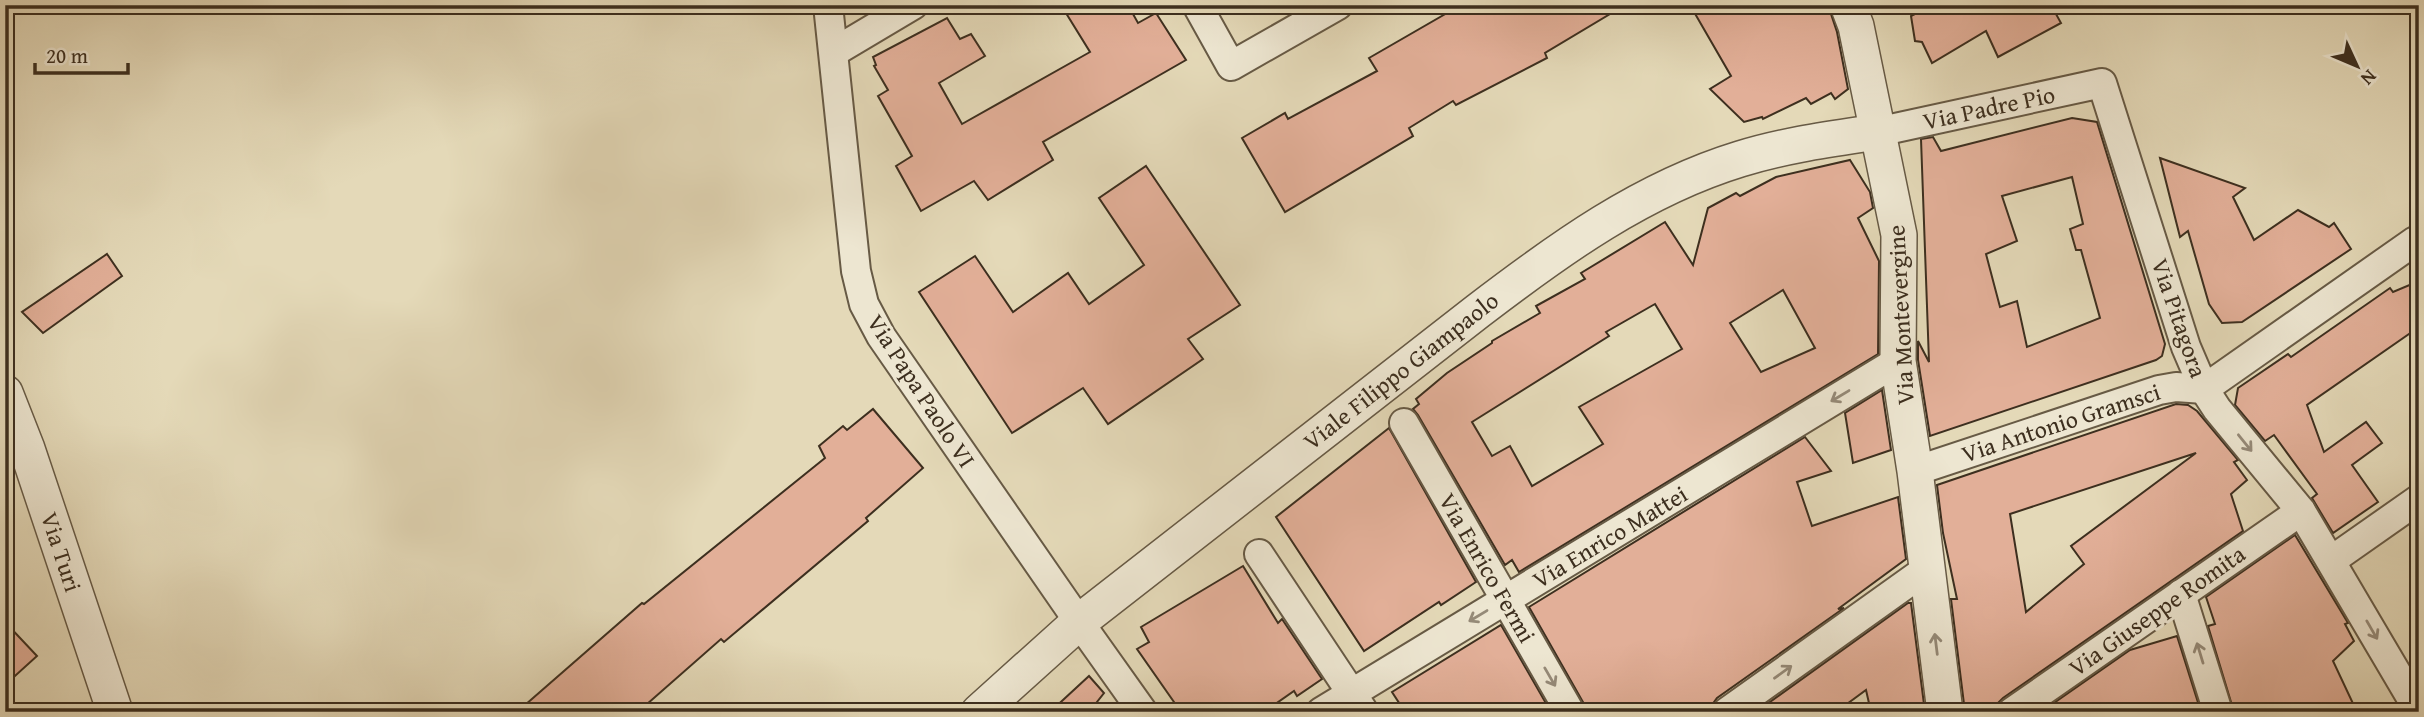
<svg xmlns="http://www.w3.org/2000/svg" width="2424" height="717" viewBox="0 0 2424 717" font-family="'Gentium Book Plus',serif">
	<rect width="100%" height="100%" fill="#e4d9b8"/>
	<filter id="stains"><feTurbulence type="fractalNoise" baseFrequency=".00286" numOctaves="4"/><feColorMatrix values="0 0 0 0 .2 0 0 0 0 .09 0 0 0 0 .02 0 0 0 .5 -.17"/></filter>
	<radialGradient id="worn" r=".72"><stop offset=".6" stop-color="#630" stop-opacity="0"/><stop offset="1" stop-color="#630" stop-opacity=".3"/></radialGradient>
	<g fill="#e2af98" stroke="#3d2f1f" stroke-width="2" fill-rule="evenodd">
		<path d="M1061 5H1128L1138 23 1156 13 1186 60 1043 142 1053 160 988 200 974 181 921 211 896 166 912 156 878 96 888 90 874 66 876 65 873 57 947 18 960 39 971 34 985 56 939 83 962 124 1090 52Z"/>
		<path d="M1461 5H1625L1545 53 1547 58 1456 105 1453 101 1409 128 1413 136 1285 212 1242 138 1285 113 1288 119 1377 71 1369 58Z"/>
		<path d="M1690 5H1828L1837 32 1848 89 1835 99 1831 93 1811 104 1806 98 1763 119 1762 117 1744 122 1710 89 1731 76Z"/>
		<path d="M1932 5H2051L2061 23 1998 57 1986 31 1932 63 1922 42 1915 41 1911 16Z"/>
		<path d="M2072 118 2097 122 2165 344 2162 356 2156 360 1930 436 1918 360V341L1929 362 1921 139 1933 137 1941 151ZM2072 177 2083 224 2070 229 2076 250H2081L2100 318 2027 347 2017 301 2000 307 1986 254 2017 241 2002 196Z"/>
		<path d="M2160 158 2245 188 2233 197 2254 240 2298 210 2329 227 2334 223 2351 249 2242 322 2222 323 2209 304 2188 231 2180 237Z"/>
		<path d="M1850 160 1870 192 1873 208 1858 218 1879 261 1878 354 1519 572 1512 560 1505 565 1418 415 1413 409 1419 404 1416 399 1447 373 1492 343V341L1540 313 1536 306 1585 279 1581 273 1665 222 1693 265 1708 208 1736 193 1740 196 1776 177ZM1783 290 1815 348 1761 372 1730 323ZM1655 304 1682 349 1579 407 1603 444 1532 486 1510 446 1492 456 1472 422 1609 336 1606 332Z"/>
		<path d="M1146 166 1240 305 1188 339 1203 359 1108 424 1083 388 1012 433 919 292 975 256 1013 312 1068 273 1089 304 1144 265 1099 198Z"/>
		<path d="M107 254 122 276 43 333 22 312Z"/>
		<path d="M2419 281V327L2307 405 2324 452 2366 422 2382 443 2352 465 2378 502 2333 533 2312 498 2317 494 2274 435 2265 441 2235 405 2238 388 2288 354 2291 357 2390 288 2393 292Z"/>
		<path d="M1882 390 1891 450 1853 463 1845 413Z"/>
		<path d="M2176 404 2188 405 2197 411 2238 460 2234 462 2247 480 2231 494 2243 531 2003 698 1997 704 1996 712H1965L1951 599H1957L1943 533 1937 485ZM2196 453 2071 546 2084 564 2026 612 2010 514Z"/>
		<path d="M873 409 923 468 866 518 868 521 724 642 721 639 638 712H517L642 603 644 604 825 458 819 446 843 426 847 430Z"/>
		<path d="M1389 428 1476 582 1441 605 1439 602 1364 651 1276 517Z"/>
		<path d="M1805 437 1831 471 1797 482 1812 526 1898 497 1906 559 1838 609 1844 608 1717 698 1712 705 1711 712H1587L1584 704 1529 607Z"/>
		<path d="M2295 535 2348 623 2345 624 2354 641 2333 661 2357 712H2234L2208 626 2215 624 2206 597Z"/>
		<path d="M1243 566 1278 623 1282 619 1322 679 1297 696 1294 691 1264 712H1181L1137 649 1149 642 1141 627Z"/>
		<path d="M1908 603H1911L1925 712H1871L1866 690 1836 712H1756Z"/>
		<path d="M5 622 37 656 5 685Z"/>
		<path d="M1501 625 1551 712H1405L1392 692Z"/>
		<path d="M2177 636 2201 712H2041L2130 650Z"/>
		<path d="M1089 676 1104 693 1089 712H1050Z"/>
	</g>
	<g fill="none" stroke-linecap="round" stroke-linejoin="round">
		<g stroke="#675a45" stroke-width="32">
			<g id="minor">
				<path d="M828 5 856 271 864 304 881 336 1079 622 1143 712"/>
				<path d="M1197 5 1231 66 1338 5"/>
				<path d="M834 52 913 5"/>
				<path d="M1877 132 2102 83 2186 347 2204 389 2217 409 2301 511 2419 711"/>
				<path d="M1404 423 1570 712"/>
				<path d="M1915 471 2159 390 2176 387 2204 389 2415 241"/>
				<path d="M1259 554 1364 712"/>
				<path d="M2332 560 2419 499"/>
				<path d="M2181 594 2218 712"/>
				<path d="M1321 712 1898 361"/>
				<path d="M1727 712 1927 569"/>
				<path d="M2012 712 2301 511"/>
			</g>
		</g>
		<g stroke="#675a45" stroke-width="38">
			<g id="tertiary">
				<path d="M1848 5 1856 26 1899 235 1898 361 1915 471 1945 712"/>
				<path d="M5 393 27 449 115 712"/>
				<path d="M979 712 1079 622 1478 311C1559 249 1642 189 1740 159 1785 145 1831 139 1877 132"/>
			</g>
		</g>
		<use href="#minor" stroke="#ede6d1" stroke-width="28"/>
		<use href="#tertiary" stroke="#ede6d1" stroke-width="35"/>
	</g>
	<defs><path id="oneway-shaft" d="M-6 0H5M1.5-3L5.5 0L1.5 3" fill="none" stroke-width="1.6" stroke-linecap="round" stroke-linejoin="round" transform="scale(1.75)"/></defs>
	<g stroke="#958a78">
		<use href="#oneway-shaft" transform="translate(1840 396) rotate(149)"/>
		<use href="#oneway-shaft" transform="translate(2245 443) rotate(51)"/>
		<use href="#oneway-shaft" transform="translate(1478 616) rotate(149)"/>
		<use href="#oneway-shaft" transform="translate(2372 630) rotate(60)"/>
		<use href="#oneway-shaft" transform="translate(1936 644) rotate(-97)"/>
		<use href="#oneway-shaft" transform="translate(2200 653) rotate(-107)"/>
		<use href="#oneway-shaft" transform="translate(1783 672) rotate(-36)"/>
		<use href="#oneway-shaft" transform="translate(1550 677) rotate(60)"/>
	</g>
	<g text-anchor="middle" stroke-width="6" stroke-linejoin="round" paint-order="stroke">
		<g font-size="24" fill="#3d2f1f" stroke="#ede6d1">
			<text transform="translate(1989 108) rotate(-12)" y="8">Via Padre Pio</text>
			<text transform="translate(1901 315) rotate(-93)" y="8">Via Montevergine</text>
			<text transform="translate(2179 318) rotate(71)" y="8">Via Pitagora</text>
			<text transform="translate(1401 371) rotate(-38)" y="8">Viale Filippo Giampaolo</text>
			<text transform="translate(921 391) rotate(57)" y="8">Via Papa Paolo VI</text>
			<text transform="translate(2061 423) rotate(-18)" y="8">Via Antonio Gramsci</text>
			<text transform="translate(1610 537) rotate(-31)" y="8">Via Enrico Mattei</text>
			<text transform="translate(61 552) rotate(72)" y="8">Via Turi</text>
			<text transform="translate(1487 568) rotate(60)" y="8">Via Enrico Fermi</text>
			<text transform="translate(2157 611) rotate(-35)" y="8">Via Giuseppe Romita</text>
		</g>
	</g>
	<rect width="2424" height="717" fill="none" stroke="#e4d9b8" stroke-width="28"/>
	<rect x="7" y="7" width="2410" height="703" fill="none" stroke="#3d2f1f" stroke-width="3.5"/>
	<rect x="14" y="14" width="2396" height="689" fill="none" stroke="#3d2f1f" stroke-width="2"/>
	<g transform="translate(2357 66) rotate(134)" stroke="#ede6d1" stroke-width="5" paint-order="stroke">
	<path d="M0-5L12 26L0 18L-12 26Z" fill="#3d2f1f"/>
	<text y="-10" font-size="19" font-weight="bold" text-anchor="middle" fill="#3d2f1f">N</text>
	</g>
	<path d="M35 63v10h93v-10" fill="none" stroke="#3d2f1f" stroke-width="3.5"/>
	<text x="46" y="63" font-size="21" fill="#3d2f1f" stroke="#ede6d1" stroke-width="5" paint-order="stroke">20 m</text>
	<rect width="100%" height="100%" filter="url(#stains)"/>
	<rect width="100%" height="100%" fill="url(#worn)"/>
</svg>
